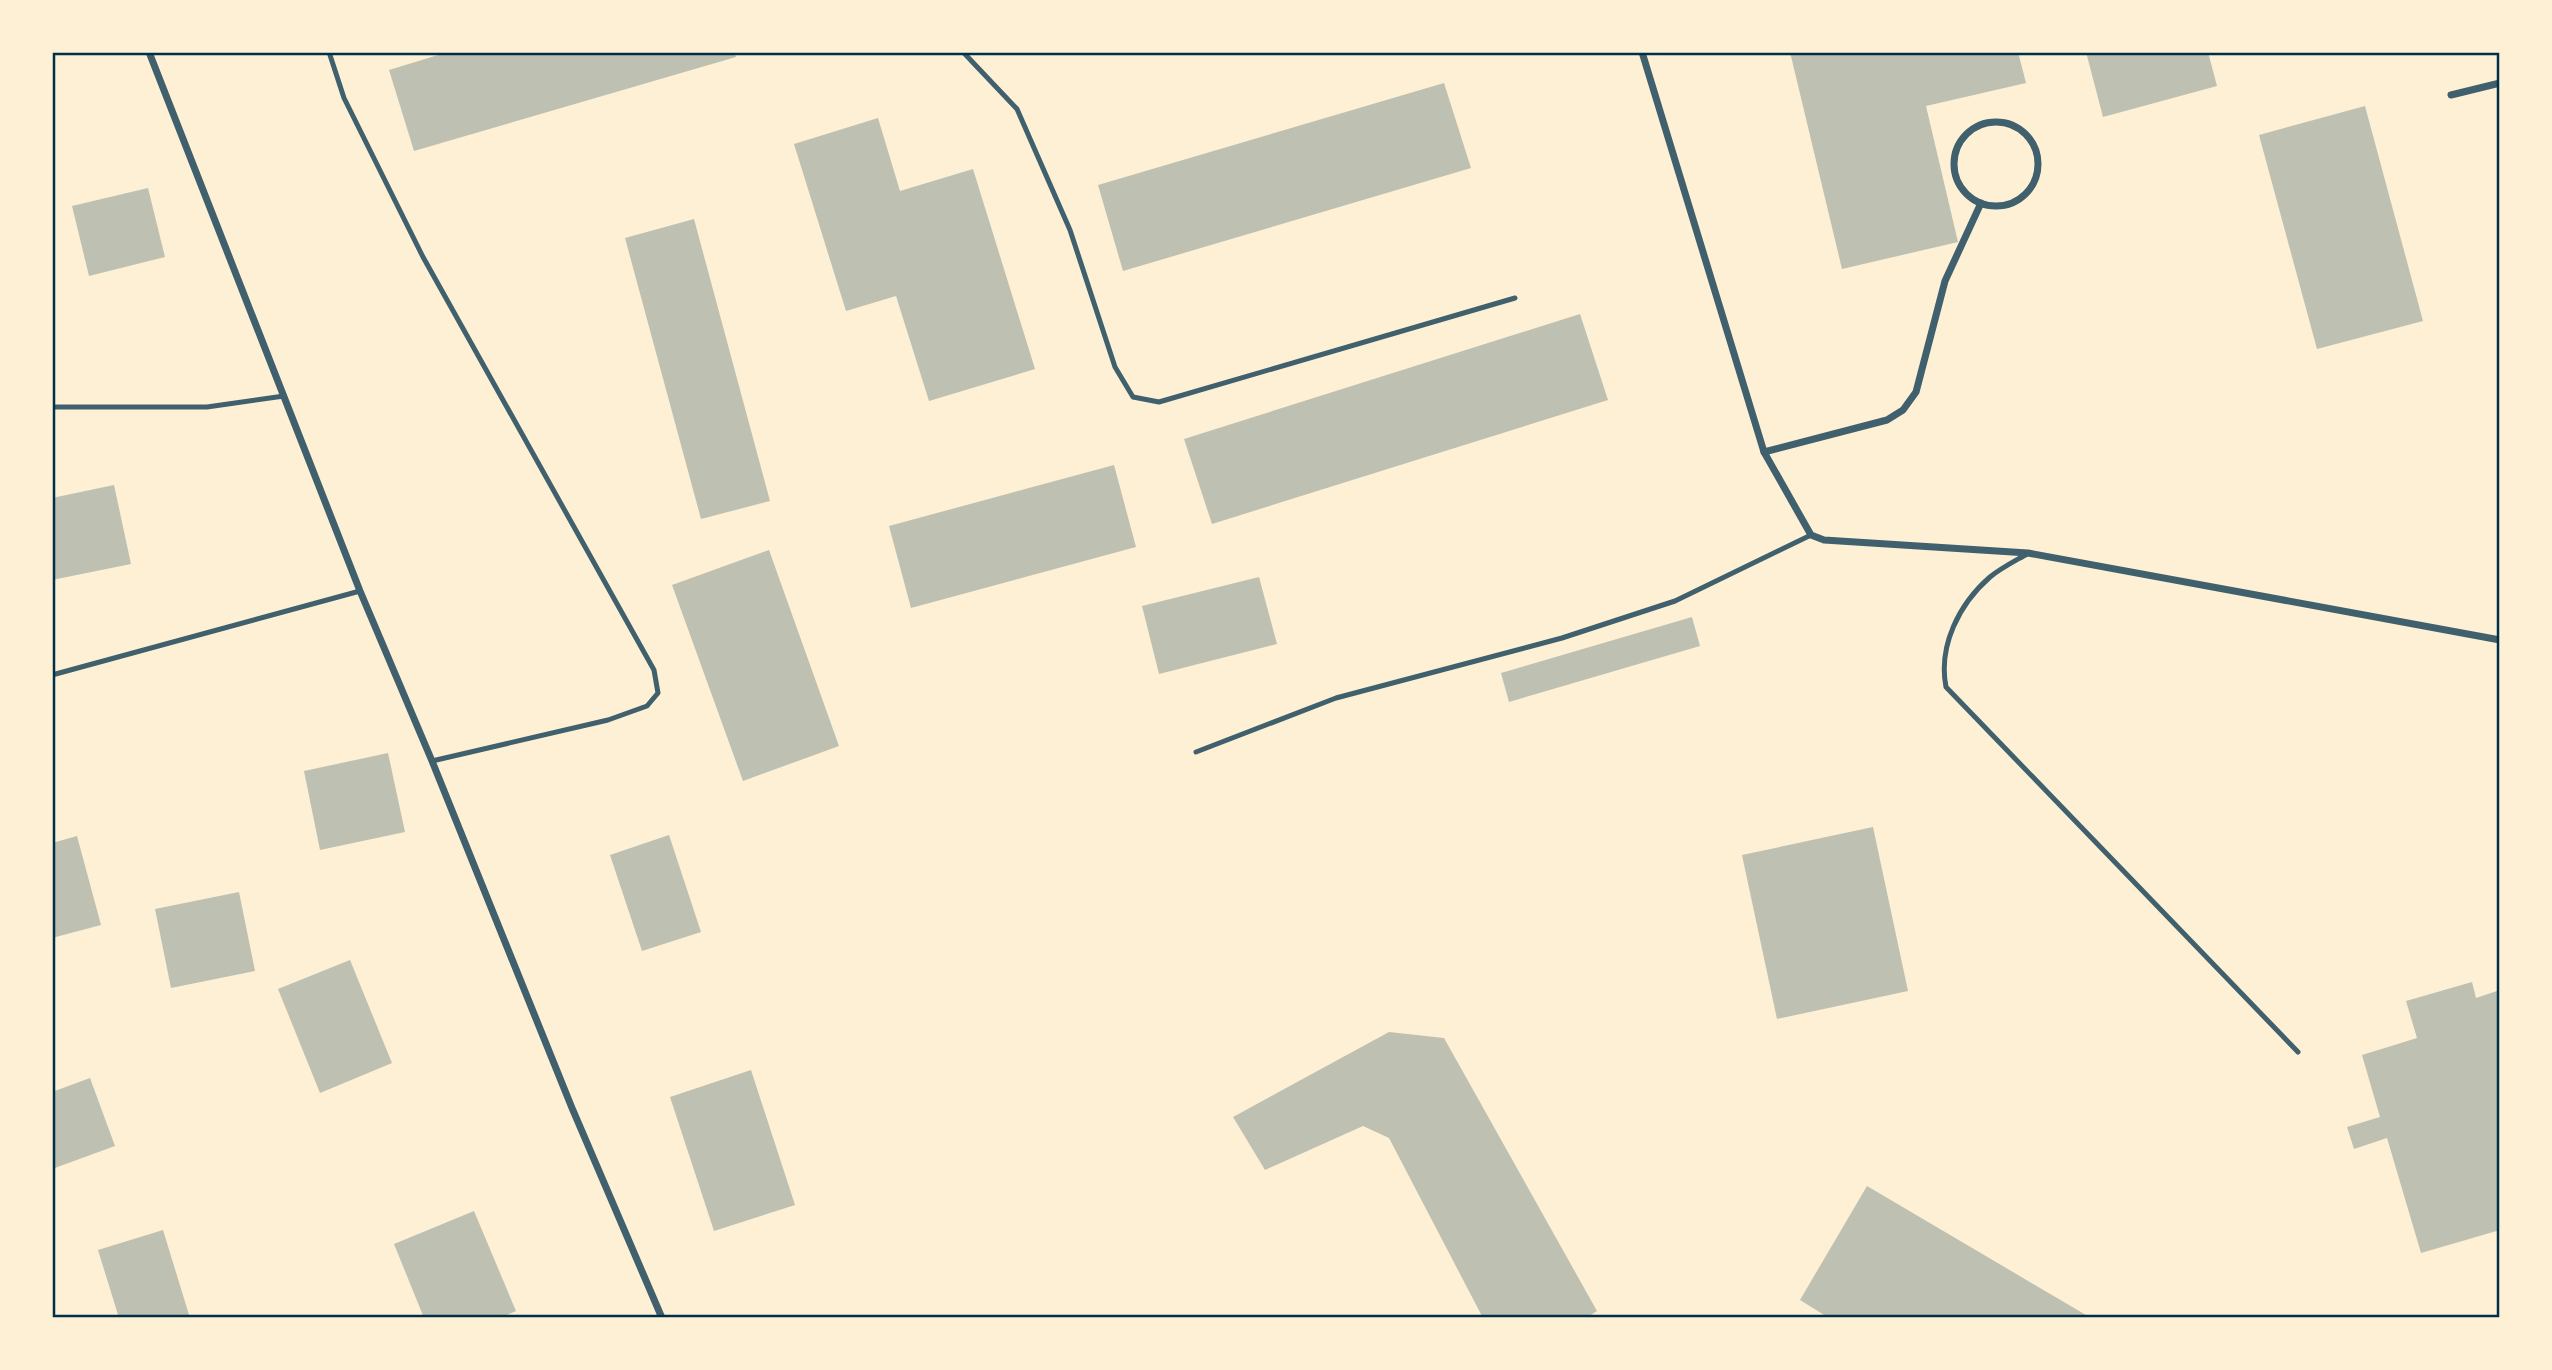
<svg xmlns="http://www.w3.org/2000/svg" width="2552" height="1370" viewBox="0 0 2552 1370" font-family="'DM Sans',sans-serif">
	<rect width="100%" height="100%" fill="#fdf0d5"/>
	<g fill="#bec0b2">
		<path d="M448 52H734L736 57 414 151 389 70Z"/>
		<path d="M1790 52H2018L2026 83 1926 106 1958 242 1842 269Z"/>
		<path d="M2086 52H2208L2217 86 2103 117Z"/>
		<path d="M1444 83 1471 168 1123 271 1098 185Z"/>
		<path d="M2365 106 2423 321 2317 349 2259 135Z"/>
		<path d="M878 118 900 191 973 169 1035 369 929 401 896 296 846 311 794 144Z"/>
		<path d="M148 188 165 257 89 276 72 206Z"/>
		<path d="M694 219 770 501 701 519 625 238Z"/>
		<path d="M1580 314 1608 400 1212 524 1184 439Z"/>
		<path d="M1114 465 1136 547 911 608 889 526Z"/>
		<path d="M114 485 131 564 52 580V498Z"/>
		<path d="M769 550 839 746 743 781 672 585Z"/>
		<path d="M1259 577 1277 644 1159 674 1142 606Z"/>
		<path d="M1692 617 1700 646 1509 702 1501 673Z"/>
		<path d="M388 753 405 832 320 850 304 771Z"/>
		<path d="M1873 827 1908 991 1777 1019 1742 855Z"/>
		<path d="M669 835 701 932 642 951 610 855Z"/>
		<path d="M77 836 101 925 52 938V843Z"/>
		<path d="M239 892 255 971 171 988 155 909Z"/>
		<path d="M350 960 392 1063 320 1093 278 989Z"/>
		<path d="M2472 982 2476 998 2500 990V1230L2421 1253 2387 1138 2354 1149 2347 1127 2380 1117 2362 1055 2417 1038 2406 1001Z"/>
		<path d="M1389 1032 1444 1038 1597 1311 1586 1318H1483L1389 1138 1363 1126 1265 1170 1233 1117Z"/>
		<path d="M751 1070 795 1205 714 1231 670 1097Z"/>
		<path d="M90 1078 115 1146 52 1169V1092Z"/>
		<path d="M1867 1186 2091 1318H1829L1800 1300Z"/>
		<path d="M474 1211 516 1311 500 1318H424L394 1244Z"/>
		<path d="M163 1230 190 1318H119L98 1250Z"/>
	</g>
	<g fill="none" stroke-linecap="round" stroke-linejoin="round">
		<g stroke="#3f606c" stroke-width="5">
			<path d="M329 52 344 98 423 257 654 670 658 693 647 706 608 720 432 761"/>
			<path d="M963 52 1017 109 1070 230 1115 367 1133 397 1159 402 1515 298"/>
			<path d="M52 407H207L284 396"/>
			<path d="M2027 554C2015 561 2001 568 1990 577 1959 604 1938 646 1946 687L2298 1052"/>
			<path d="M52 675 360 591"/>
			<path d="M1196 752 1336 698 1562 638 1675 601 1811 535"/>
		</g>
		<g stroke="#3f606c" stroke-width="7">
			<path d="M149 52 360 591 432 761 572 1108 662 1318"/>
			<path d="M1642 52 1764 452 1811 535 1824 540 2028 553 2500 640"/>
			<path d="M2451 95 2500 83"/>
			<circle cx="1996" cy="164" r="42"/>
			<path d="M1764 452 1887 420 1903 410 1916 392 1945 281 1981 203"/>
		</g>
	</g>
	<rect width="2552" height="1370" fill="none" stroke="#fdf0d5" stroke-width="108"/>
	<rect x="54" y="54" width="2444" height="1262" fill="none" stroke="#003049" stroke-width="2.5"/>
</svg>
